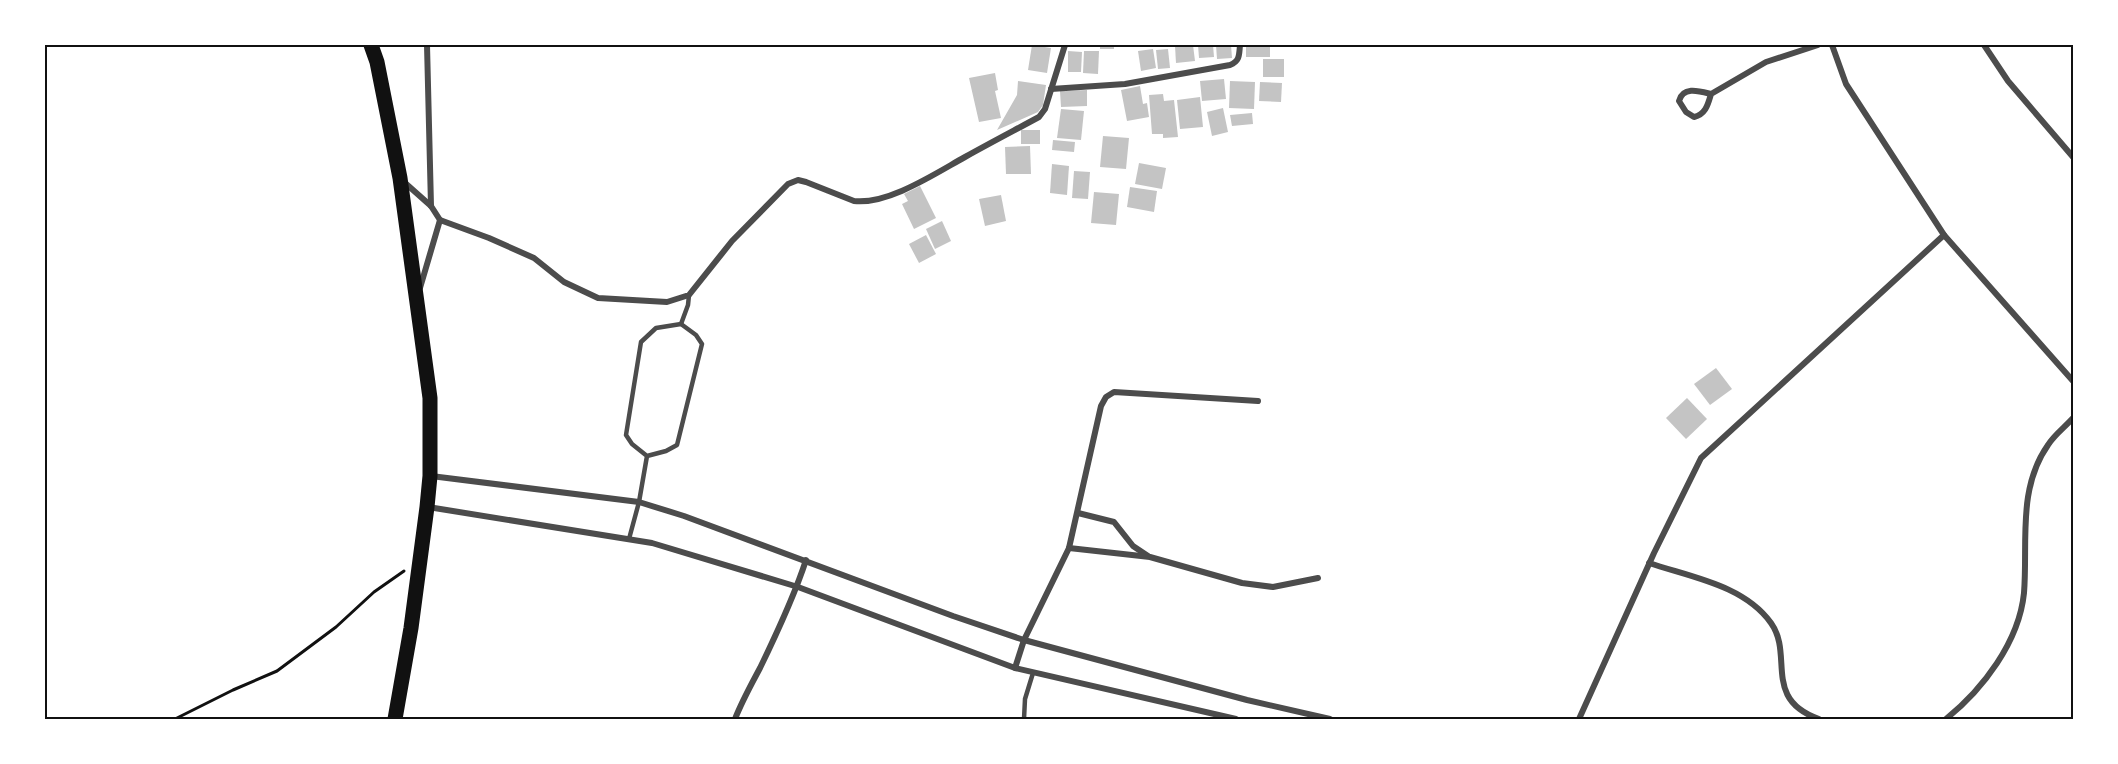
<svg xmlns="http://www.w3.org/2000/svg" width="2118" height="764" viewBox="0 0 2118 764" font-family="Ubuntu,sans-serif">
	<rect width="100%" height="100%" fill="#fff"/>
	<g fill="#c4c4c4">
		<path d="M1032 45 1051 48 1047 73 1028 70Z"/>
		<rect x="1100" y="45" width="14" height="4"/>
		<path d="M1193 45 1195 61 1176 63 1175 46Z"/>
		<path d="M1198 45H1213L1214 57 1199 58Z"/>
		<path d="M1216 45H1231L1232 58 1217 59Z"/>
		<rect x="1246" y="45" width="24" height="12"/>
		<path d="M1153 49 1156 68 1141 71 1138 51Z"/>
		<path d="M1168 49 1170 68 1158 69 1156 50Z"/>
		<path d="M1068 51 1082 52 1081 72H1068Z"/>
		<path d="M1084 51H1099L1098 74 1083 73Z"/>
		<rect x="1263" y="59" width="21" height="18"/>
		<path d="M995 73 998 90 995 91 1001 118 979 122 969 78Z"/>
		<path d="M1224 79 1226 99 1202 101 1200 81Z"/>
		<path d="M1018 81 1046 85 1043 105 1038 112 997 130 1017 95Z"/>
		<path d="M1230 81 1255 82 1254 109 1229 108Z"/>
		<path d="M1260 82 1282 83 1281 102 1259 101Z"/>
		<path d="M1140 86 1143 104 1147 103 1149 117 1127 121 1121 90Z"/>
		<path d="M1087 90V106L1061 107 1060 91Z"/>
		<path d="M1163 94 1164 101 1174 100 1178 137 1163 138V134H1152L1149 95Z"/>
		<path d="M1200 97 1203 127 1180 129 1177 100Z"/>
		<path d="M1223 108 1228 132 1212 136 1207 112Z"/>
		<path d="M1061 109 1084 111 1081 140 1057 138Z"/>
		<path d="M1252 113 1253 124 1232 126 1230 115Z"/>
		<rect x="1021" y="130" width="19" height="14"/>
		<path d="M1103 136 1129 138 1126 169 1100 167Z"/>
		<path d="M1053 140 1075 142 1074 152 1052 150Z"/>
		<path d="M1030 146 1031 174H1006L1005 147Z"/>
		<path d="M1139 163 1166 168 1162 189 1135 184Z"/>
		<path d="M1052 164 1069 166 1067 195 1050 193Z"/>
		<path d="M1074 171 1090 172 1088 199 1072 198Z"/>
		<path d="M920 186 936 218 914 229 902 204 908 201 904 194Z"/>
		<path d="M1130 187 1157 191 1154 212 1127 207Z"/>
		<path d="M1094 192 1119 194 1116 225 1091 223Z"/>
		<path d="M1001 195 1006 221 985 226 979 199Z"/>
		<path d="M942 221 951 241 935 249 926 229Z"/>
		<path d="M926 235 936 254 919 263 909 244Z"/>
		<path d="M1716 368 1732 389 1710 405 1694 384Z"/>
		<path d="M1687 398 1707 419 1686 439 1666 418Z"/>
	</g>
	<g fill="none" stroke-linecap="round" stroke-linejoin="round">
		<path stroke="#111" stroke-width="3" d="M175 719 233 690 277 671 336 627 374 592 404 571"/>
		<g stroke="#4c4c4c" stroke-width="4.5">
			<path d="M681 324 688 305 689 295"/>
			<path d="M629 539 639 502 647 456 632 444 626 435 641 342 656 328 681 324 696 335 702 344 677 445 666 451 647 456"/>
			<path d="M1024 719 1025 699 1033 673"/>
		</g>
		<g stroke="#4c4c4c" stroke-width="6">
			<path d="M427 45 431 206"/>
			<path d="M1832 45 1846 84 1944 235"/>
			<path d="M1984 45 2008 81 2073 157"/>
			<path d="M1051 89 1125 84 1230 65C1240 61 1239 55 1240 45"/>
			<path d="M1711 94C1699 91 1683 86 1679 101L1686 112 1694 117C1706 114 1708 104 1711 94L1766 62 1818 45"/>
			<path d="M404 182 431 206 440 220 489 238 534 258 564 282 598 298 667 302 689 295 732 241 788 184 798 180 806 182 854 201C888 205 936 173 965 157 990 143 1015 130 1039 117L1045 109 1065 45"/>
			<path d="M420 288 440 220"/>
			<path d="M431 476 639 502 684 516 953 616 1024 640 1247 700 1330 719"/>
			<path d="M428 507 652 543 798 587 1015 668 1236 719"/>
			<path d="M1078 513 1114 522 1133 546 1148 556"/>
			<path d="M1069 548 1150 557 1242 583 1273 587 1318 578"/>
			<path d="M1649 563C1690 577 1744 585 1771 623 1794 655 1762 699 1819 719"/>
			<path d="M1015 668 1024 640 1069 548 1101 406 1106 397 1114 392 1258 401"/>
			<path d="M735 719C742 701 751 685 760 668 777 633 794 597 806 560"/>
			<path d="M1579 719 1654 553 1701 458 1944 235 2073 381"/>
			<path d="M1946 719C1983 689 2019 642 2024 593 2028 543 2017 489 2048 445 2054 435 2065 427 2073 418"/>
		</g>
		<path stroke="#111" stroke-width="15" d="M371 45 377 62 400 178 430 398V476L427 507 411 628 395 719"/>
	</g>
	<rect width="2118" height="764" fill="none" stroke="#ffffff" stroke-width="93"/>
	<rect x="46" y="46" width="2026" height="672" fill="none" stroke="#111" stroke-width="2"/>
</svg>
